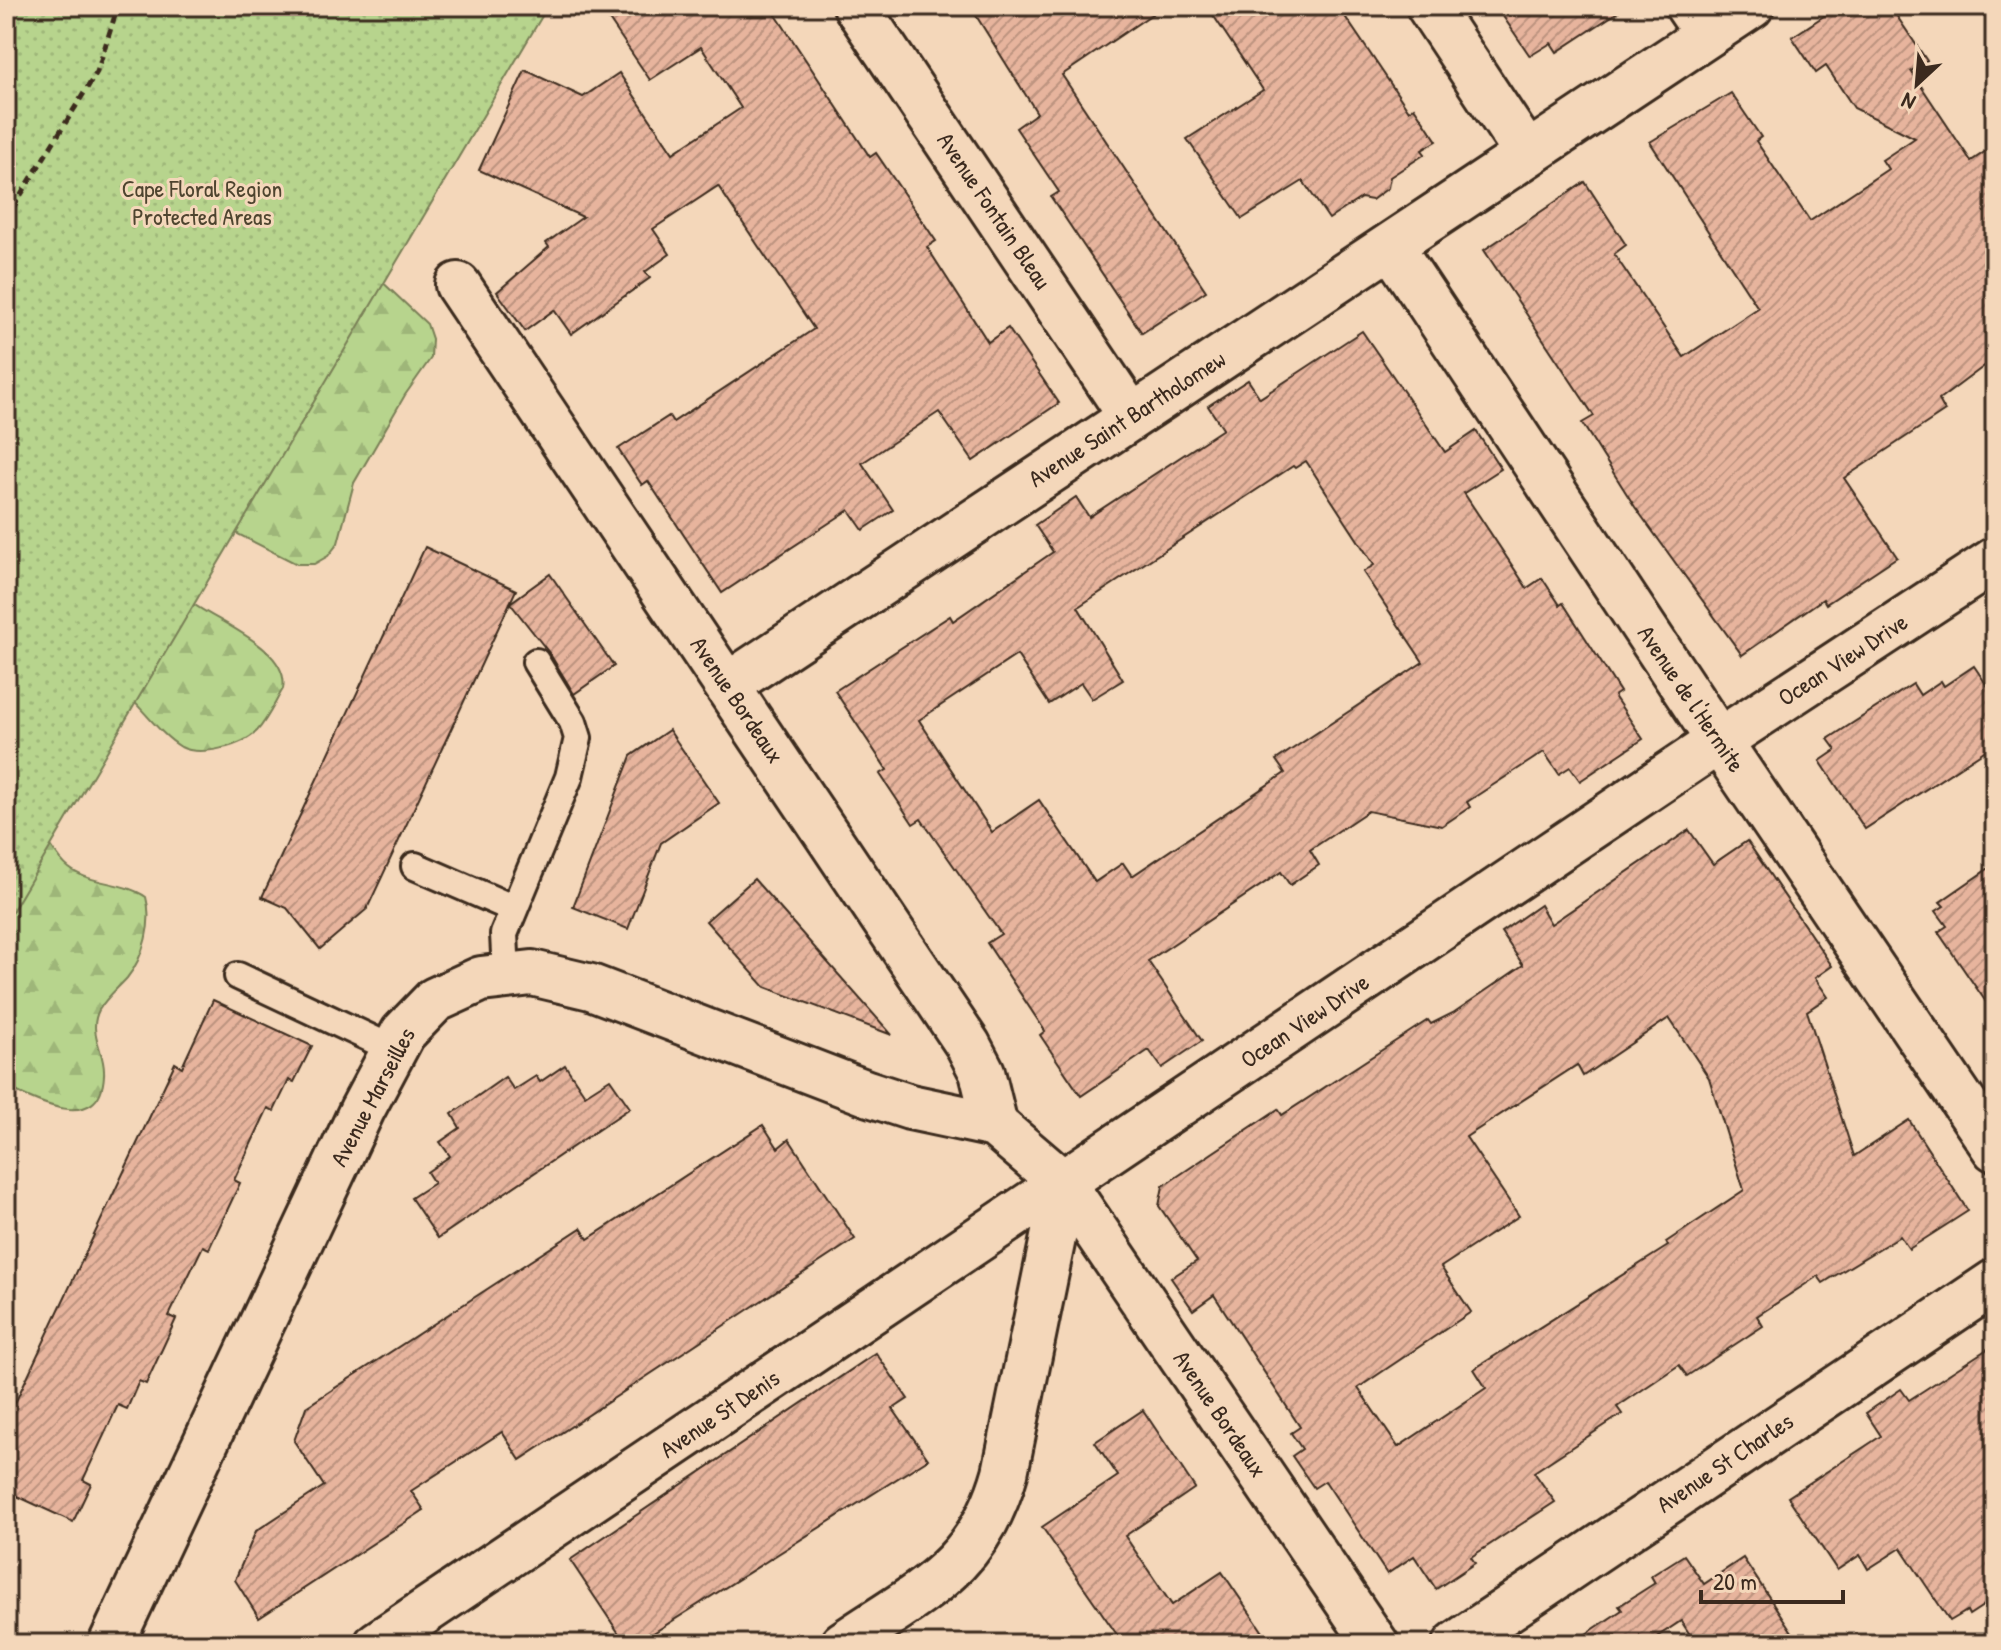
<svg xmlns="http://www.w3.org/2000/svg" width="2001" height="1650" viewBox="0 0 2001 1650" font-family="'Patrick Hand',sans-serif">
	<defs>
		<pattern id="forest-firs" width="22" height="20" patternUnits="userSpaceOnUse" patternTransform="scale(2)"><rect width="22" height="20" fill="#b7d48d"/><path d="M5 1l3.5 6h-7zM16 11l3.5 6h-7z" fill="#9eb679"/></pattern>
		<pattern id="park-dots" width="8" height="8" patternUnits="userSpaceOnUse" patternTransform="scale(2)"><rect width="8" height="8" fill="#b7d48d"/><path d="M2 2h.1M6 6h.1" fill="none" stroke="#9eb679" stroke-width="1.8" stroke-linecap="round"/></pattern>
		<pattern id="building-hatch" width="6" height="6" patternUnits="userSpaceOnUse" patternTransform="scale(2)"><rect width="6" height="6" fill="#e7b49d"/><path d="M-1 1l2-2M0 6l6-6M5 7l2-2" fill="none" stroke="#bc937f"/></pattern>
	</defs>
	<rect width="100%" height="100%" fill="#f4d7ba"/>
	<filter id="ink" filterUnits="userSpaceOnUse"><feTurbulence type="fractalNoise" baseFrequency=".0125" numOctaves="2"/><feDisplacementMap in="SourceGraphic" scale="16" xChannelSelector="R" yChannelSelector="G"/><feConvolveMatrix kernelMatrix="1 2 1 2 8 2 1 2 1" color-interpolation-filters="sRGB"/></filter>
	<g filter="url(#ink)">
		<path fill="url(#forest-firs)" stroke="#797f56" stroke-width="2" d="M6 200 376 276 427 324 432 339 431 358 405 395 354 483 338 543 328 556 314 564H297L234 532 185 598C212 621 291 647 283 689 275 702 268 719 257 731 243 746 200 757 181 747 159 734 143 708 123 691L46 838C53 848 59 861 69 868 91 885 123 881 146 897 153 922 144 957 127 978 118 988 106 998 99 1010 87 1033 106 1052 104 1075 101 1135 34 1101 6 1086Z"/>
		<path fill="url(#park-dots)" stroke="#797f56" stroke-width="2" d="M6 6H548L6 922Z"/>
		<g fill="url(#building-hatch)" stroke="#3b2a1e" stroke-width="2" fill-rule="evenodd">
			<path d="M600 6H770L870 157 876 153 936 241 927 247 988 342 1008 328 1059 403 973 461 939 412 862 463 893 510 863 530 849 510 722 593 648 481 642 485 618 449 669 416 673 422 814 329 718 186 653 229 670 254 645 272 650 278 571 334 554 310 525 331 497 292 549 247 546 243 583 217 479 170 525 70 583 97 619 73 673 153 741 108 701 47 650 80Z"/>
			<path d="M970 6H1164L1062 75 1206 291 1142 333 1051 197 1059 192 1016 128 1037 113Z"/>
			<path d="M1207 6H1338L1409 111 1414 107 1437 141 1422 150 1425 154 1390 177 1388 188 1372 200 1361 198 1329 219 1303 181 1242 219 1187 139 1263 90Z"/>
			<path d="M1496 6H1627L1557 52 1551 43 1530 56Z"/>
			<path d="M1839 6H1890L1927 61 1911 71 1971 161 1995 145V358L1939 400 1945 411 1844 478 1897 557 1826 604 1823 599 1742 655 1635 507 1582 423 1594 416 1484 250 1585 182 1626 245 1614 254 1684 357 1758 308 1650 142 1731 93 1761 137 1756 141 1810 221 1888 169 1882 160 1915 138 1854 108 1826 66 1816 73 1792 37Z"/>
			<path d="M1362 331 1445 452 1476 431 1501 469 1464 493 1527 588 1542 578 1560 605 1563 603 1620 692 1614 696 1643 739 1580 781 1570 767 1559 774 1544 752 1467 802 1470 807 1442 826 1368 811 1310 850 1319 865 1290 885 1281 872 1148 961 1202 1041 1162 1068 1149 1050 1081 1096 1040 1035 1045 1031 987 943 1001 934 921 819 913 824 880 774 887 770 835 691 950 616 953 621 1053 552 1035 525 1076 497 1089 517 1223 429 1208 406 1248 380 1260 398ZM1306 461 1374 565 1363 572 1423 662 1276 760 1285 773 1132 876 1123 863 1095 882 1039 800 992 832 919 720 1017 655 1049 704 1081 683 1092 699 1123 680 1078 607 1293 466 1295 468Z"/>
			<path d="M425 547 516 590 367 909 320 949 287 908 262 897Z"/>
			<path d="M550 574 614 666 574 694 550 654 510 603Z"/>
			<path d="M1974 666 1995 697V744L1865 829 1820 761 1836 750 1828 739 1913 684 1920 695 1941 681 1944 686Z"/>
			<path d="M669 730 719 803 661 843 628 929 573 907 631 756Z"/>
			<path d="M1689 830 1713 864 1747 841 1832 966 1815 978 1828 997 1807 1011 1854 1156 1909 1120 1968 1211 1909 1249 1900 1236 1823 1283 1818 1276 1757 1316 1763 1326 1687 1376 1679 1365 1617 1407 1622 1414 1534 1472 1555 1502 1471 1557 1475 1563 1436 1589 1414 1556 1387 1574 1325 1481 1314 1488 1292 1456 1302 1449 1291 1433 1300 1427 1214 1295 1193 1310 1171 1278 1197 1261 1159 1206 1163 1186 1278 1109 1282 1115 1428 1020 1431 1024 1453 1013 1523 965 1501 932 1540 905 1551 924ZM1669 1018 1709 1078 1744 1190 1666 1242 1668 1246 1474 1369 1486 1388 1398 1447 1358 1388 1471 1312 1441 1267 1519 1216 1466 1137 1577 1065 1583 1076Z"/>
			<path d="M1995 864V1015L1938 932 1947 926 1936 911 1944 906 1940 902Z"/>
			<path d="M754 879 892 1035 765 987 706 921Z"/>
			<path d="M213 1000 312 1046 294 1082 289 1080 274 1111 268 1108 234 1180 240 1183 209 1249 203 1246 169 1316 176 1319 146 1384 139 1381 127 1409 118 1405 83 1480 91 1484 73 1522 6 1491V1422L175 1063 182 1067Z"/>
			<path d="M565 1065 585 1095 610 1079 630 1108 438 1238 411 1198 434 1183 427 1172 450 1156 440 1142 460 1128 452 1114 505 1077 514 1090 536 1076 540 1082Z"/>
			<path d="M763 1125 778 1148 789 1139 855 1239 520 1460 502 1432 411 1491 424 1510 259 1618 235 1580 256 1531 324 1486 294 1441 306 1407 581 1228 588 1239Z"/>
			<path d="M1995 1344V1598L1969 1615 1967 1611 1950 1621 1901 1548 1868 1569 1860 1555 1837 1570 1788 1497 1881 1436 1866 1413 1901 1389 1909 1400Z"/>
			<path d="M876 1353 908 1399 893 1409 928 1459 636 1644H626L570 1560Z"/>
			<path d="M1143 1410 1195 1488 1125 1536 1172 1605 1222 1572 1271 1644H1113L1120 1639 1042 1527 1118 1476 1095 1442Z"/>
			<path d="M1684 1555 1704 1584 1743 1558 1800 1644H1696L1681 1621 1646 1644H1571L1622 1610 1619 1606 1655 1583 1651 1576Z"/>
		</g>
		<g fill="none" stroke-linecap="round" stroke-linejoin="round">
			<g stroke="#3b2a1e" stroke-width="32">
				<g id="service">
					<path d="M1677 6 1700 40"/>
					<path d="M415 866 512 908"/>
					<path d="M506 974 504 934 569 777 578 738 573 722 536 662"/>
					<path d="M238 976 393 1049"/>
				</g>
			</g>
			<g stroke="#3b2a1e" stroke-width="50">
				<g id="minor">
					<path d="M856 6 1131 416"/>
					<path d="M1429 6 1527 154"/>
					<path d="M1391 246 1719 741 1995 1149"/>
					<path d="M458 285 968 1045 982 1072 995 1125"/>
					<path d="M728 685 1751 6"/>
					<path d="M111 1644 362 1110 403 1033 435 1000 481 979 532 973 591 987 867 1093 910 1107 995 1125 1064 1184 1376 1644"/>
					<path d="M377 1644 1719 741 1995 560"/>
					<path d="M843 1644C921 1591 978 1569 1005 1473L1064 1184"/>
					<path d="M1456 1644 1995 1282"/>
				</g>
			</g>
			<path stroke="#3b2a1e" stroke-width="5" stroke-dasharray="8 6" stroke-linecap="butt" d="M6 219 97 72 118 6"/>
			<use href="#service" stroke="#f4d7ba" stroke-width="26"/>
			<use href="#minor" stroke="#f4d7ba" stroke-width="44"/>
		</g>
	</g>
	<g text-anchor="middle" stroke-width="6" stroke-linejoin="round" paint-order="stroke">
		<g font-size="24" fill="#4e442f" stroke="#f4d7ba">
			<text x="202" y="197">Cape Floral Region<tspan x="202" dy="28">Protected Areas</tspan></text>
		</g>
		<g font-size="24" fill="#3b2a1e" stroke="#f4d7ba">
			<text transform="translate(994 211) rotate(56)" y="8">Avenue Fontain Bleau</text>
			<text transform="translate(1127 419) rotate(-33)" y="8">Avenue Saint Bartholomew</text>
			<text transform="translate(1843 660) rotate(-33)" y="8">Ocean View Drive</text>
			<text transform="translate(1691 699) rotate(56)" y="8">Avenue de l'Hermite</text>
			<text transform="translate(737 700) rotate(56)" y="8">Avenue Bordeaux</text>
			<text transform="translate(1305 1021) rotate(-34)" y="8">Ocean View Drive</text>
			<text transform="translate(373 1097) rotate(-62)" y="8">Avenue Marseilles</text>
			<text transform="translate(720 1414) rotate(-34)" y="8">Avenue St Denis</text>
			<text transform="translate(1220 1414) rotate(56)" y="8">Avenue Bordeaux</text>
			<text transform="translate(1725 1463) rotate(-34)" y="8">Avenue St Charles</text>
		</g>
	</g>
	<rect width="2001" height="1650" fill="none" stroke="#f4d7ba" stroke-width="32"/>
	<rect x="16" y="16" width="1969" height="1618" fill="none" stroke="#3b2a1e" stroke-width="3" filter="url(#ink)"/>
	<g transform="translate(1917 84) rotate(206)" stroke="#f4d7ba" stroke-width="6" paint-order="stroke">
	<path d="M0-6L14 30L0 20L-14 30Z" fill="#3b2a1e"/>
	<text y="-12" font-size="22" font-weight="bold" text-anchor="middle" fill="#3b2a1e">N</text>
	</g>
	<path d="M1701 1590v12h142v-12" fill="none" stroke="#3b2a1e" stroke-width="4"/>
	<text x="1713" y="1590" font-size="24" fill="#3b2a1e" stroke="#f4d7ba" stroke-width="6" paint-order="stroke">20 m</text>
</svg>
